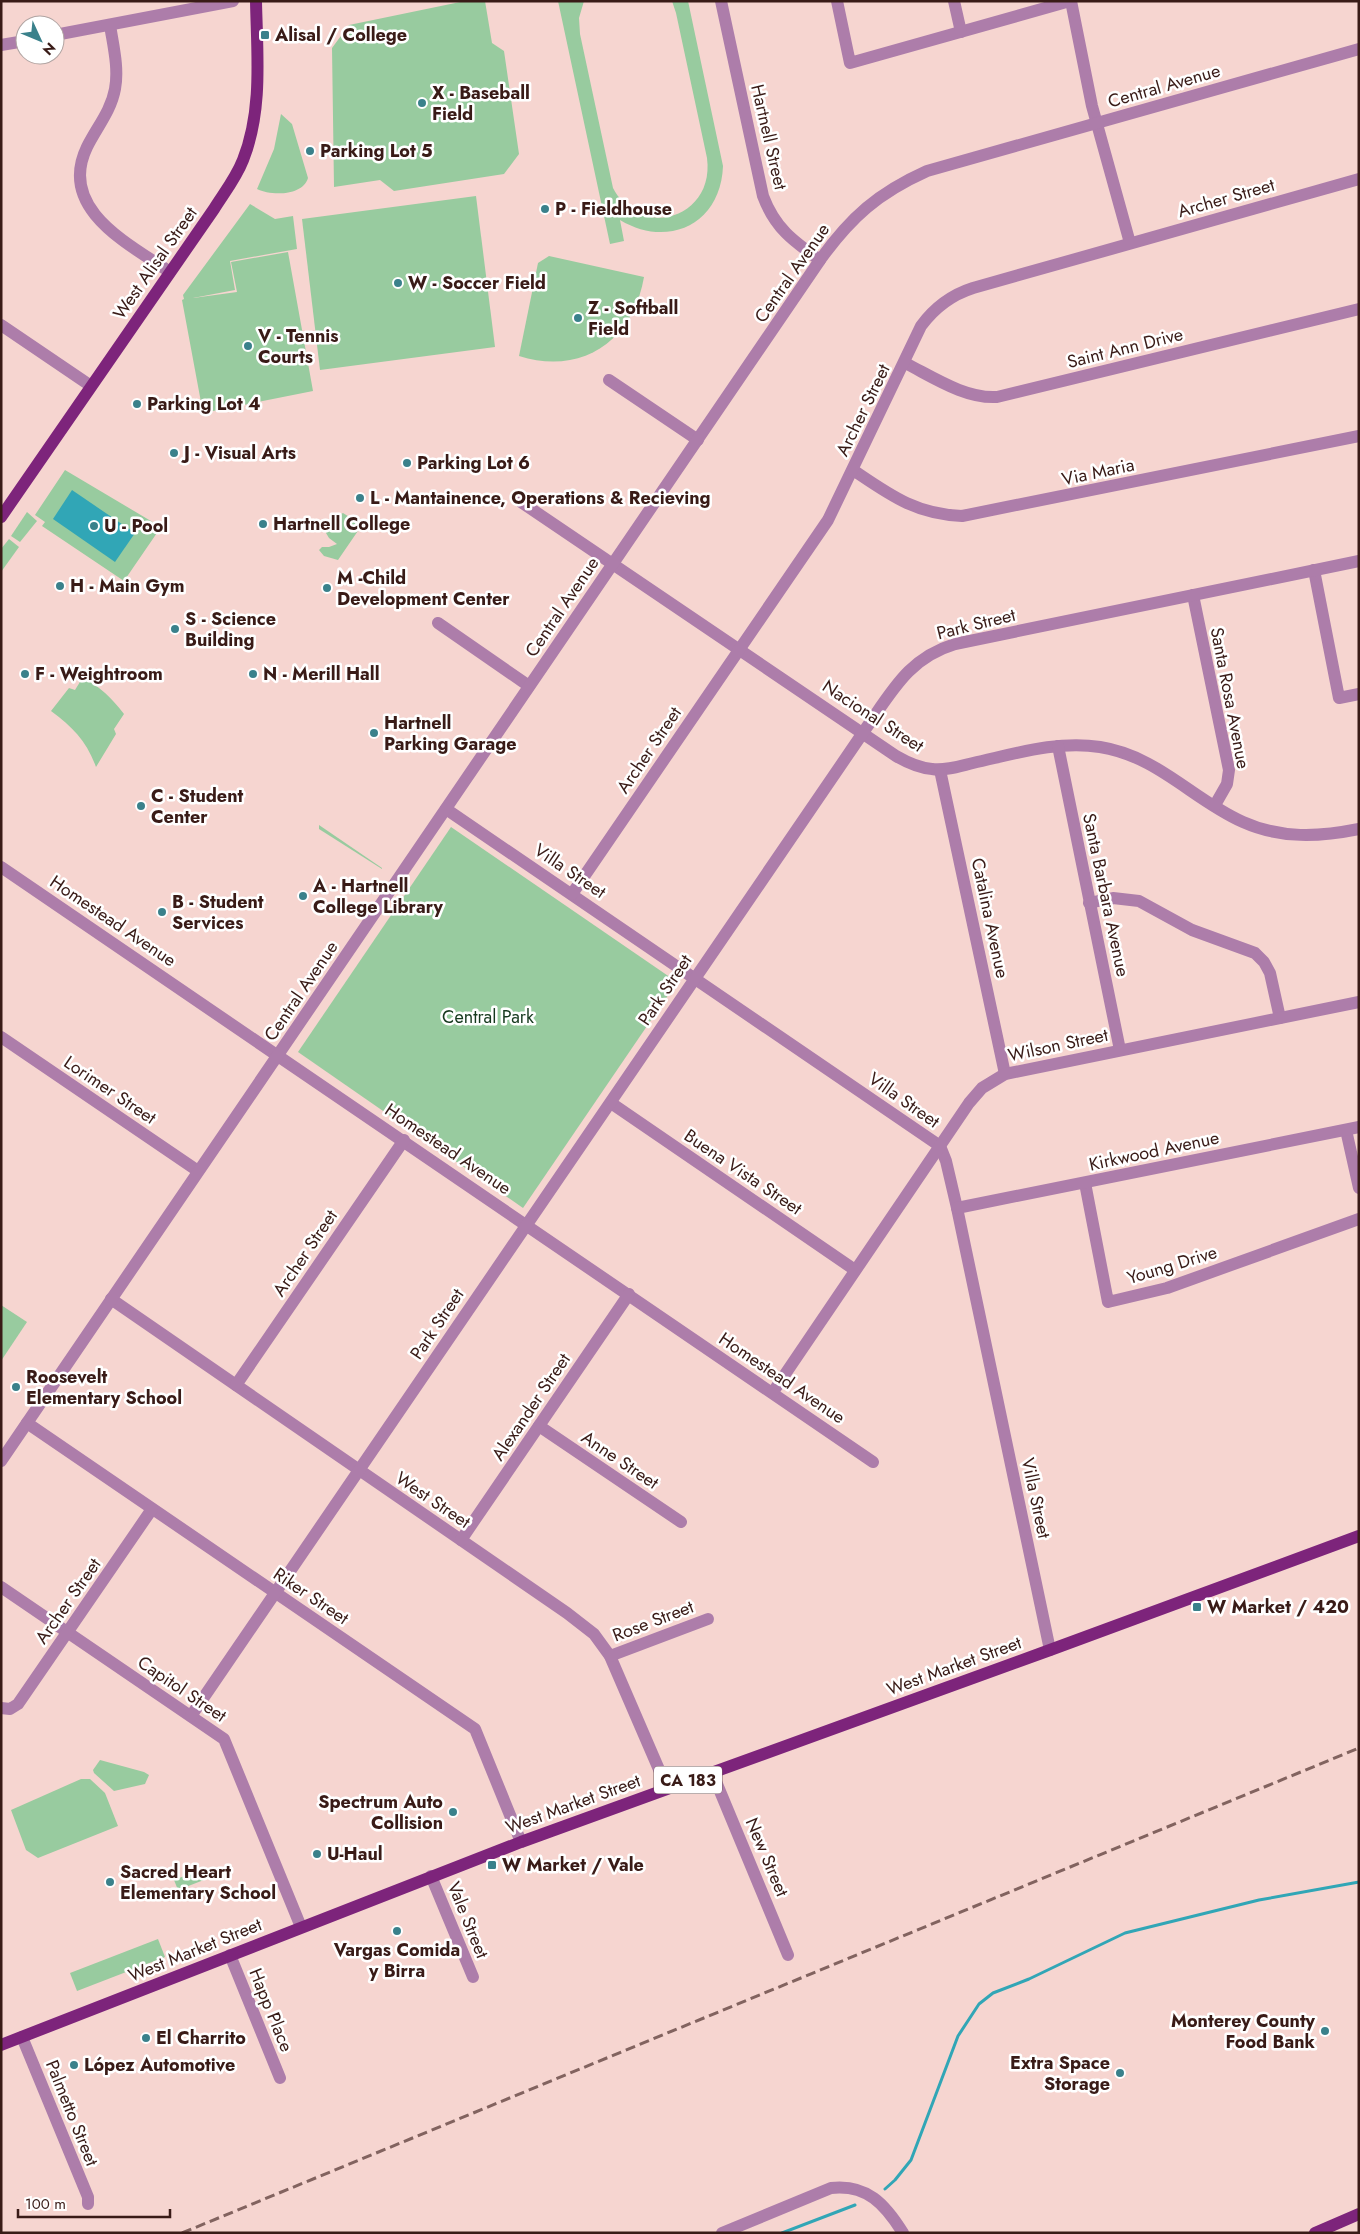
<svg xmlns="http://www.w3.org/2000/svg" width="1360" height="2234" viewBox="0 0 1360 2234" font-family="Jost,sans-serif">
	<rect width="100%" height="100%" fill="#f6d5d0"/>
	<g fill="#98cb9f">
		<path d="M465 1H485L492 43 504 51 519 154 504 174 394 191 380 180 334 187 332 48 349 25Z"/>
		<path d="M558 1H584L579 18 580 34 613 188C641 241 715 218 707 158L676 13 672 1H688L723 166C721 224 668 249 620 220L624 241 610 244Z"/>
		<path d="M281 114 292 124 308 178C303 196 271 196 257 189L274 149Z"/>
		<path d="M476 196 495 347 320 370 302 219Z"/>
		<path d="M250 204 275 219 293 216 297 249 230 261 235 290 193 298 237 292 231 262 288 252 313 391 203 413 182 300 184 299 183 295Z"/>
		<path d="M549 256 644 277C633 341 581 376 519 356L538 263Z"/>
		<path d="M65 470 161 527 124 581 42 526 45 522 35 515Z"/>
		<path d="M27 512 37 521 20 542 11 536Z"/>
		<path d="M343 513 362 525 338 560 324 556 319 550 322 547H329L337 544 329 538 326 533 339 515Z"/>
		<path d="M9 539 19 547 1 572V549Z"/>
		<path d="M83 677C100 687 112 698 124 714L114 729 116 734 96 767C87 742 73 727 51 711L69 688 75 690Z"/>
		<path d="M319 825 382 868V869L319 829Z"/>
		<path d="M451 827 677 982 523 1208 298 1052Z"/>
		<path d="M1 1305 27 1322 1 1361Z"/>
		<path d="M100 1760 144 1772 149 1775 145 1784 114 1791 94 1773 93 1770Z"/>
		<path d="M81 1779H90L105 1793 118 1826 38 1858 26 1850 11 1810Z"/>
		<path d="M205 1868 209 1878 178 1890 174 1880Z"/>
		<path d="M158 1939 165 1957 77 1991 70 1973Z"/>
	</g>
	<path fill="#31a6b6" d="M72 490 135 533 115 562 53 519Z"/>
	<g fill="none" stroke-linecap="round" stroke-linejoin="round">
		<g stroke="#31a6b6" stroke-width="3">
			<path d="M885 2189 895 2180 911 2160 958 2036 979 2004 993 1993 1029 1979 1125 1933 1259 1900 1359 1882"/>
			<path d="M782 2233 855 2205"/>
		</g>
		<g stroke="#ad7daa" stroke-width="12">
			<path d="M721 1 763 196C775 228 793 241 820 260"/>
			<path d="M837 1 850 63 1070 1"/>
			<path d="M954 1 961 32"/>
			<path d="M1071 1 1092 106 1130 243"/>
			<path d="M110 25C113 45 119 68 115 89 111 111 97 127 87 147 57 209 129 244 170 272"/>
			<path d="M55 35 233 1"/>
			<path d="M1 45 25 41"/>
			<path d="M1 325 91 386"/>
			<path d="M905 363C933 377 965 399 997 397L1359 309"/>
			<path d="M609 380 698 440"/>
			<path d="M853 470C890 495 915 514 962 516L1359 436"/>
			<path d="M521 502 896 756C908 763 919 768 932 769 945 771 960 766 973 763 1014 754 1058 740 1100 747 1158 756 1193 800 1243 822 1281 839 1319 837 1359 829"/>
			<path d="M1314 570 1339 698 1359 694"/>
			<path d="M1193 595 1229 770 1227 784 1215 805"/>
			<path d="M438 623 529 686"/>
			<path d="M1058 746 1120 1050"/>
			<path d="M940 770 1005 1074"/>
			<path d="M446 809 940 1146 946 1161 957 1208 1050 1650"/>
			<path d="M1 867 873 1462"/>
			<path d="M572 894 828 520 921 326C935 307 951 295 973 288L1359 179"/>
			<path d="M1089 903 1113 898 1139 901 1192 930 1255 953 1264 962 1270 973 1280 1018"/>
			<path d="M1 1037 198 1171"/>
			<path d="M611 1103 855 1270"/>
			<path d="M1346 1130 1359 1188"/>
			<path d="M1085 1183 1108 1302 1167 1288 1359 1219"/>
			<path d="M957 1208 1359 1127"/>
			<path d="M111 1299 567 1613 594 1634 610 1656 667 1788"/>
			<path d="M236 1385 404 1140"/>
			<path d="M773 1392 969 1103 982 1088 1005 1074 1359 1002"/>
			<path d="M27 1423 475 1729 521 1842"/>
			<path d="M539 1426 681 1522"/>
			<path d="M1 1461 820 260C851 217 878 193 927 171L1359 49"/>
			<path d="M461 1540 629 1294"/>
			<path d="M1 1587 224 1739 301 1927"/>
			<path d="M610 1656 708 1619"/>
			<path d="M1 1708 10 1709 18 1704 152 1509"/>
			<path d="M191 1716 871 721C895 686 912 657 955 644L1359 561"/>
			<path d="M712 1772 788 1955"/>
			<path d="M431 1876 473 1977"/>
			<path d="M230 1955 280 2078"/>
			<path d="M22 2037 88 2197V2204"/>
			<path d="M722 2233 831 2188C867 2184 885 2204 903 2233"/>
		</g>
		<g stroke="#7d247b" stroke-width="12">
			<path d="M1 517 214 209C224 193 236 178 243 160 263 110 257 54 256 1"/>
			<path d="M1 2045 521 1842 1050 1650 1359 1536"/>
			<path d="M1315 2233 1359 2214"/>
		</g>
		<path stroke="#82635f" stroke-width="3" stroke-dasharray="10 5" stroke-linecap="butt" d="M182 2233 1359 1748"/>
	</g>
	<g fill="#3a818b" stroke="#fff" stroke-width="2">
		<rect x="260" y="30" width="10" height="10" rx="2.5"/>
		<circle cx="422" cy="103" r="5"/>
		<circle cx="310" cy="151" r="5"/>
		<circle cx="545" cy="209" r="5"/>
		<circle cx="398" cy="283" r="5"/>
		<circle cx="578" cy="318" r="5"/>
		<circle cx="248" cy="346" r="5"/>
		<circle cx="137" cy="404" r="5"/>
		<circle cx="174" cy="453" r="5"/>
		<circle cx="407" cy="463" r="5"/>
		<circle cx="360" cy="498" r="5"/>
		<circle cx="263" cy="524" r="5"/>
		<circle cx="94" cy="526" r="5"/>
		<circle cx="60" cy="586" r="5"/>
		<circle cx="327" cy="588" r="5"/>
		<circle cx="175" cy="629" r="5"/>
		<circle cx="25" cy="674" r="5"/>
		<circle cx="253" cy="674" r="5"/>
		<circle cx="374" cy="733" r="5"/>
		<circle cx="141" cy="806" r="5"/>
		<circle cx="303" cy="896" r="5"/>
		<circle cx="162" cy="912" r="5"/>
		<circle cx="16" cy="1387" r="5"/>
		<rect x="1192" y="1602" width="10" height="10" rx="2.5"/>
		<circle cx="453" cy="1812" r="5"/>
		<circle cx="317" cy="1854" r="5"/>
		<rect x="487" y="1860" width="10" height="10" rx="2.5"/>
		<circle cx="110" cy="1882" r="5"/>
		<circle cx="397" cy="1931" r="5"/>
		<circle cx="1325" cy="2031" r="5"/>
		<circle cx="146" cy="2038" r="5"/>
		<circle cx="74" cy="2065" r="5"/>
		<circle cx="1120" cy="2073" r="5"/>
	</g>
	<g text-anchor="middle" stroke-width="5" stroke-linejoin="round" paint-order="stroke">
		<rect fill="#fff" stroke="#745f5d" stroke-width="1" x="654" y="1766.5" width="68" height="27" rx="4"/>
		<g font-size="16" font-weight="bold" fill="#391b17">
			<text x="688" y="1786">CA 183</text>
		</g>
		<g font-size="18" font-weight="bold" fill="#391b17" stroke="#fff" text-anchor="start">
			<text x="275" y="41">Alisal / College</text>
			<text x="432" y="99">X - Baseball<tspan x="432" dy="21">Field</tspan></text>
			<text x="320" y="157">Parking Lot 5</text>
			<text x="555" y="215">P - Fieldhouse</text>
			<text x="408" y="289">W - Soccer Field</text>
			<text x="588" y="314">Z - Softball<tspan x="588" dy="21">Field</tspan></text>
			<text x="258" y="342">V - Tennis<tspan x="258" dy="21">Courts</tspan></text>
			<text x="147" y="410">Parking Lot 4</text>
			<text x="184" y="459">J - Visual Arts</text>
			<text x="417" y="469">Parking Lot 6</text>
			<text x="370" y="504">L - Mantainence, Operations &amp; Recieving</text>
			<text x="273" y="530">Hartnell College</text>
			<text x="104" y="532">U - Pool</text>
			<text x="337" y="584">M -Child<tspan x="337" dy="21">Development Center</tspan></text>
			<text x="70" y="592">H - Main Gym</text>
			<text x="185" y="625">S - Science<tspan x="185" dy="21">Building</tspan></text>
			<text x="35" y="680">F - Weightroom</text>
			<text x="263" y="680">N - Merill Hall</text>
			<text x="384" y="729">Hartnell<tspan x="384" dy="21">Parking Garage</tspan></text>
			<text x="151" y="802">C - Student<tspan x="151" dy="21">Center</tspan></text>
			<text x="313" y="892">A - Hartnell<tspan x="313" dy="21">College Library</tspan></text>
			<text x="172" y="908">B - Student<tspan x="172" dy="21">Services</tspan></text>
			<text x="26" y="1383">Roosevelt<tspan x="26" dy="21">Elementary School</tspan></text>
			<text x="1207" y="1613">W Market / 420</text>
			<text x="443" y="1808" text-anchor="end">Spectrum Auto<tspan x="443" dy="21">Collision</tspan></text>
			<text x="327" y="1860">U-Haul</text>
			<text x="502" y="1871">W Market / Vale</text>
			<text x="120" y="1878">Sacred Heart<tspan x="120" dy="21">Elementary School</tspan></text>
			<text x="397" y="1956" text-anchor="middle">Vargas Comida<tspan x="397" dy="21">y Birra</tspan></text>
			<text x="1315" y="2027" text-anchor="end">Monterey County<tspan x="1315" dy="21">Food Bank</tspan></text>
			<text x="156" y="2044">El Charrito</text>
			<text x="1110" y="2069" text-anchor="end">Extra Space<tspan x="1110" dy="21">Storage</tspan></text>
			<text x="84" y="2071">López Automotive</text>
		</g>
		<g font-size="18" fill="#391b17" stroke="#fff">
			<text transform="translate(1164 86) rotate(-16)" y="6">Central Avenue</text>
			<text transform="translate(769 137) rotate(77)" y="6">Hartnell Street</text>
			<text transform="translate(1226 198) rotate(-16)" y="6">Archer Street</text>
			<text transform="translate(155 263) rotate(-55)" y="6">West Alisal Street</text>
			<text transform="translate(792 273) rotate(-55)" y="6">Central Avenue</text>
			<text transform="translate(1125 348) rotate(-14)" y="6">Saint Ann Drive</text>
			<text transform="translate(863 410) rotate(-64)" y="6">Archer Street</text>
			<text transform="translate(1098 472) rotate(-12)" y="6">Via Maria</text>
			<text transform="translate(562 607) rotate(-56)" y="6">Central Avenue</text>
			<text transform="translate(976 624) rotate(-14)" y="6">Park Street</text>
			<text transform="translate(1230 698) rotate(79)" y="6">Santa Rosa Avenue</text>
			<text transform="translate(873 716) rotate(33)" y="6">Nacional Street</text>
			<text transform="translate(649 750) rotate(-56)" y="6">Archer Street</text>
			<text transform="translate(570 871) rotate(34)" y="6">Villa Street</text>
			<text transform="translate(1106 895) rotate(78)" y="6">Santa Barbara Avenue</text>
			<text transform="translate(990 918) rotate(78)" y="6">Catalina Avenue</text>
			<text transform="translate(113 921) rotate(34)" y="6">Homestead Avenue</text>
			<text transform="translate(665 990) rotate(-56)" y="6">Park Street</text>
			<text transform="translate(301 991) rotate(-56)" y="6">Central Avenue</text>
			<text transform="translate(1058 1045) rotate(-12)" y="6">Wilson Street</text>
			<text transform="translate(110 1090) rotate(34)" y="6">Lorimer Street</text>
			<text transform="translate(904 1100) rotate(35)" y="6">Villa Street</text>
			<text transform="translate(448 1149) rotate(34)" y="6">Homestead Avenue</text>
			<text transform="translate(1154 1151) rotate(-12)" y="6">Kirkwood Avenue</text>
			<text transform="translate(743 1172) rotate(34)" y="6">Buena Vista Street</text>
			<text transform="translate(305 1253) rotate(-56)" y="6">Archer Street</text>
			<text transform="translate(1172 1265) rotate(-17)" y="6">Young Drive</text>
			<text transform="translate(437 1324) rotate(-56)" y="6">Park Street</text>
			<text transform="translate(782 1378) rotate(34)" y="6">Homestead Avenue</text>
			<text transform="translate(531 1407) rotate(-56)" y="6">Alexander Street</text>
			<text transform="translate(620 1460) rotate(34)" y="6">Anne Street</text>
			<text transform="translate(1036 1498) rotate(78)" y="6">Villa Street</text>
			<text transform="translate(433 1500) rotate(34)" y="6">West Street</text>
			<text transform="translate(311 1596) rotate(34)" y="6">Riker Street</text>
			<text transform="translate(68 1601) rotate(-55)" y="6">Archer Street</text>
			<text transform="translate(653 1621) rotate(-21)" y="6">Rose Street</text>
			<text transform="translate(954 1666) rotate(-20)" y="6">West Market Street</text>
			<text transform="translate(182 1689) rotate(34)" y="6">Capitol Street</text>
			<text transform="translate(573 1804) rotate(-20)" y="6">West Market Street</text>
			<text transform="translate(767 1857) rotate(67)" y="6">New Street</text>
			<text transform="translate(468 1920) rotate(68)" y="6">Vale Street</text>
			<text transform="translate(195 1950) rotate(-22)" y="6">West Market Street</text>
			<text transform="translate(271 2010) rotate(68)" y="6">Happ Place</text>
			<text transform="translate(72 2113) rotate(68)" y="6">Palmetto Street</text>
		</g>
		<g font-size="18" fill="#15381d" stroke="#fff">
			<text x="488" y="1023">Central Park</text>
		</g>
	</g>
	<rect width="1360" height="2234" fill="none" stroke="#391b17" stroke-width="5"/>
	<g transform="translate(40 40) rotate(134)"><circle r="24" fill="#ffffff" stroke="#b0a4a2"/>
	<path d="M0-4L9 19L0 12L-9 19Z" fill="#3a818b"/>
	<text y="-8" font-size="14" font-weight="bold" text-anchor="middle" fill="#391b17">N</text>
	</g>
	<path d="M18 2209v8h152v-8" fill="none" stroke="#391b17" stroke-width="2.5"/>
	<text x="25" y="2209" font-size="15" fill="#391b17" stroke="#ffffff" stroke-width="4" paint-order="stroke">100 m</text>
</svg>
